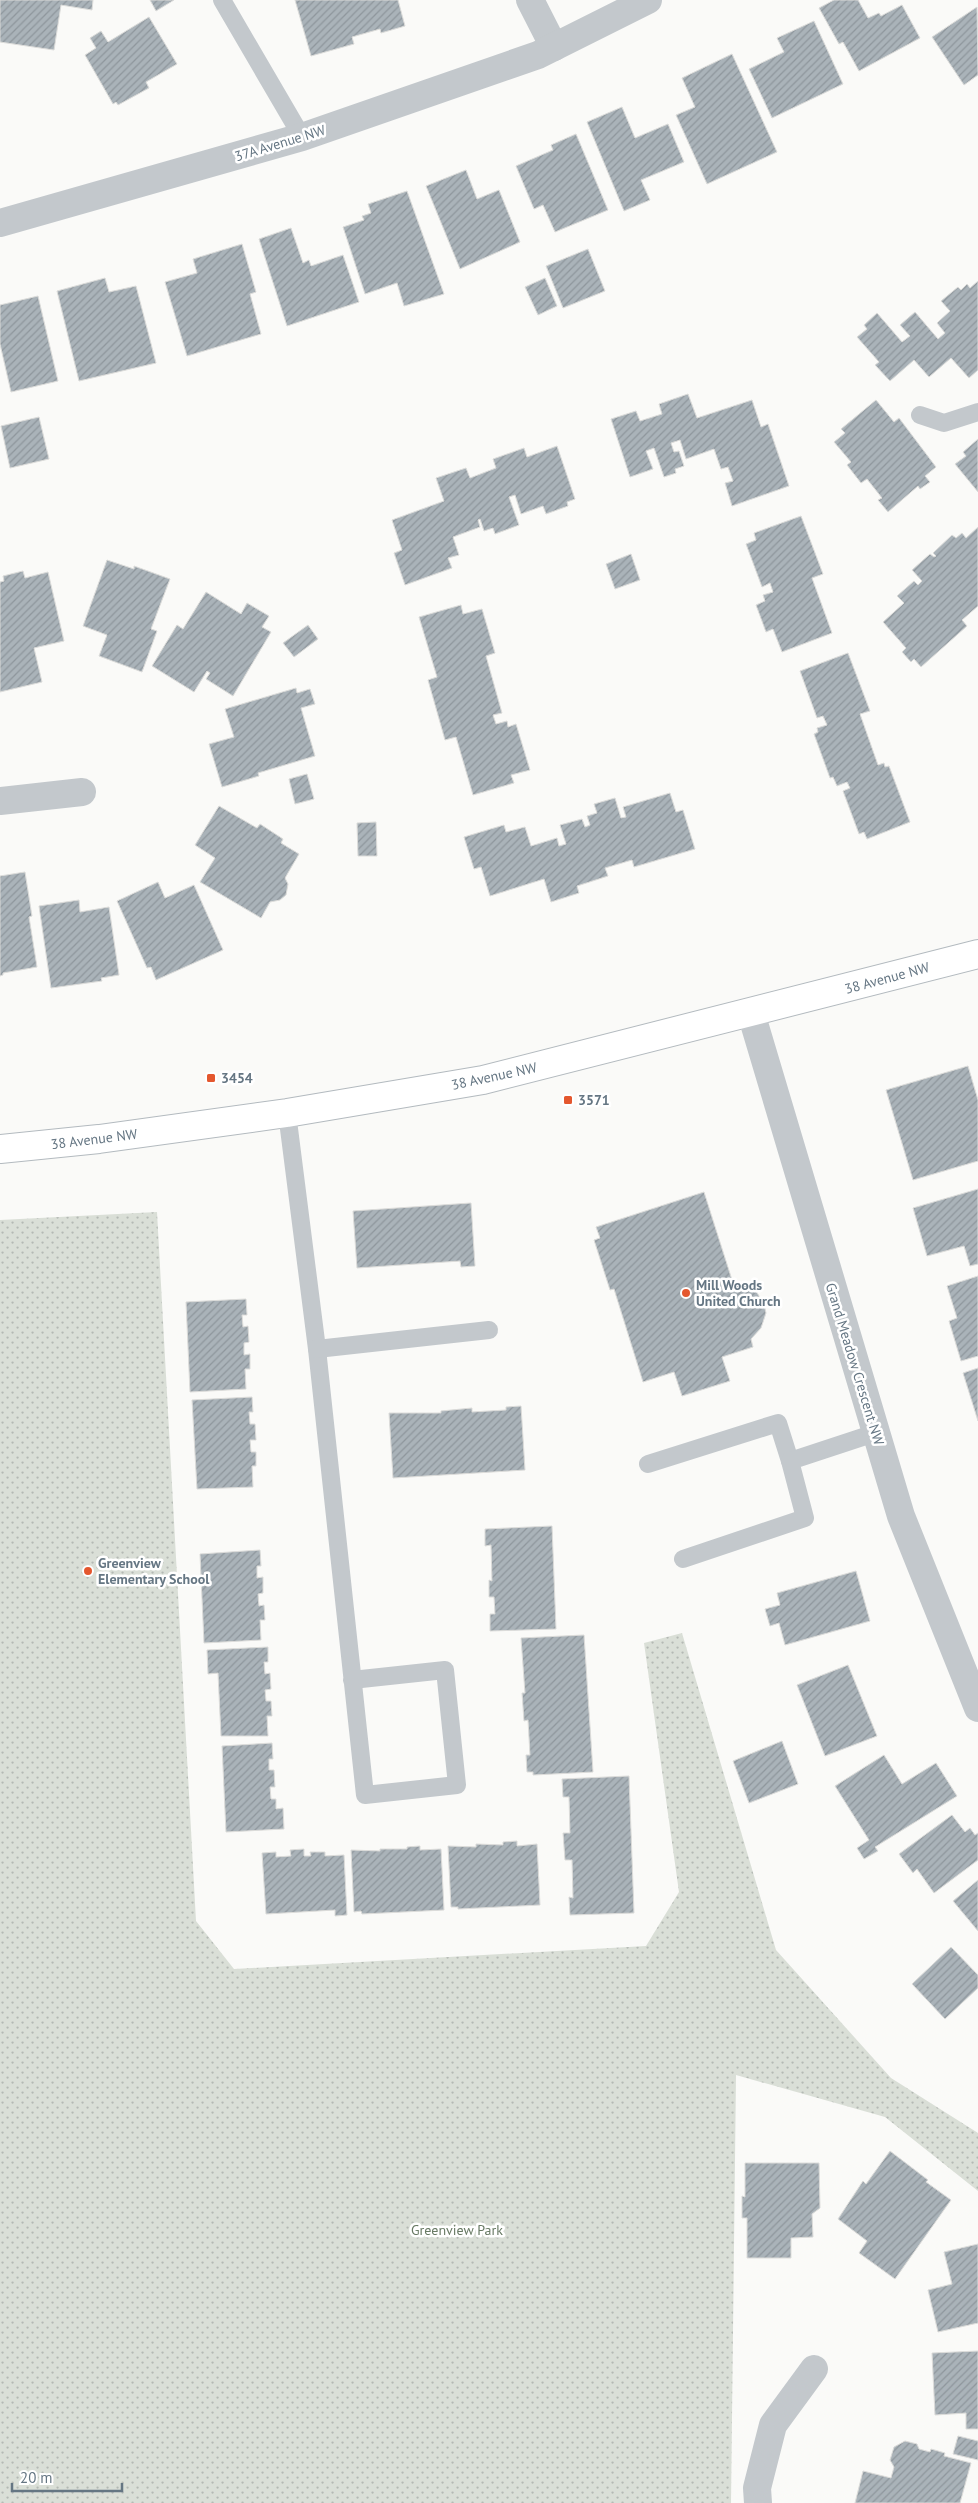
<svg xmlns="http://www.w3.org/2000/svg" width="978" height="2503" viewBox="0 0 978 2503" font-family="'PT Sans',sans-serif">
	<defs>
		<pattern id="grass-dots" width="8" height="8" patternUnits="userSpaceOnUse" patternTransform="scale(1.25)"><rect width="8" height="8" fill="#dadfd7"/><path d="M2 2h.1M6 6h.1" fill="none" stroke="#b4b9b4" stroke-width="1.8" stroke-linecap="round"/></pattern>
		<pattern id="building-hatch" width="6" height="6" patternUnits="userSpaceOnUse" patternTransform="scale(1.25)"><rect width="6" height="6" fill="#aab3b9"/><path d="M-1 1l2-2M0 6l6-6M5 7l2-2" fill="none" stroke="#8e969c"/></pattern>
	</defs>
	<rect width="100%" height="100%" fill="#fafaf8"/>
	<path fill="url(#grass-dots)" d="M157 1212 196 1921 234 1969 646 1946 679 1892 644 1643 682 1633 776 1950 891 2078 978 2133V2191L885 2117 736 2075 731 2503H0V1220Z"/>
	<g fill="url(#building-hatch)" stroke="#dcdcda">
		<path d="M0 0H93L92 10 61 5 54 50 0 42Z"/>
		<path d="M150 0H174L156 11Z"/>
		<path d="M295 0H398L405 26 381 33 380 29 352 37 354 44 311 56Z"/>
		<path d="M834 0H858L868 18 879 13 881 16 902 5 920 38 859 71 843 42 839 44 819 8Z"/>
		<path d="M977 7 978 75 964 85 932 37Z"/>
		<path d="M149 17 177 64 146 82 149 88 118 105 116 102 113 104 85 55 96 48 90 38 101 31 108 42Z"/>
		<path d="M814 21 843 84 772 118 749 69 784 52 777 38Z"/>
		<path d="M732 54 777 152 707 184 676 115 695 107 682 78Z"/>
		<path d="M622 107 635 138 668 124 684 162 641 180 650 200 624 211 587 122Z"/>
		<path d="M576 134 608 210 555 232 543 205 534 209 516 166 553 150 551 145Z"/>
		<path d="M466 170 477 199 499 190 520 242 460 269 426 186Z"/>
		<path d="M407 191 444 294 404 306 397 283 365 294 343 227 364 220 362 216 371 213 368 204Z"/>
		<path d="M291 228 303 263 309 260 311 266 343 255 359 302 287 326 259 239Z"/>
		<path d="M242 244 256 292 250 294 261 334 187 356 165 282 197 273 193 259Z"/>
		<path d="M588 249 605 291 563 308 546 266Z"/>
		<path d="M105 278 109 292 136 286 156 363 79 381 57 291Z"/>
		<path d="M545 278 557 306 538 315 525 287Z"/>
		<path d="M978 281V370L969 378 951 358 929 377 914 360 890 381 875 365 879 362 857 337 867 329 864 325 877 313 902 342 910 336 900 325 915 312 938 339 945 333 937 323 950 311 941 301 958 287 961 290 967 284 970 288Z"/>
		<path d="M38 296 58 381 11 392 0 344V305Z"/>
		<path d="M688 394 697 418 752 400 761 427 768 424 789 486 732 506 725 483 733 481 728 467 721 469 714 449 686 459 680 440 671 443 674 452 679 451 684 466 675 469 676 473 664 477 654 448 646 451 653 469 630 477 611 419 636 411 640 421 662 414 659 404Z"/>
		<path d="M876 400 894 422 899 418 936 467 925 476 930 482 920 489 918 486 888 512 878 500 882 498 867 479 861 483 847 465 851 462 834 442 845 433 841 429Z"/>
		<path d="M39 417 49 459 10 468 1 426Z"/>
		<path d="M978 439V492L955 464 966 456 963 452Z"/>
		<path d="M557 446 575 499 567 502 568 506 546 514 543 506 521 514 515 495 509 497 519 525 495 534 493 528 484 531 480 519 478 520 480 527 453 537 459 555 448 558 452 568 405 585 394 553 402 550 392 520 444 501 436 478 466 468 470 478 496 468 493 459 524 448 527 457Z"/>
		<path d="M801 516 823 574 812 578 832 633 782 652 773 629 766 632 756 605 765 601 763 595 773 592 770 583 762 587 746 544 756 540 754 533Z"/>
		<path d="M978 527V606L962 620 967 626 921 667 914 659 911 662 902 652 906 648 883 622 904 603 897 596 914 581 918 585 922 581 912 570 930 554 934 557 936 556 933 553 952 535 956 538 962 533 966 538Z"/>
		<path d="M631 554 640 580 615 589 606 564Z"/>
		<path d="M107 560 134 569V566L170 579 151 629 157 631 142 672 99 656 107 635 83 626Z"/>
		<path d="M23 571 25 578 48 572 64 641 34 648 42 682 0 692V582L4 581 3 576Z"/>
		<path d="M206 592 241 614 247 603 269 616 262 627 271 632 233 696 206 679 210 673 207 671 194 692 152 666 177 625 183 629Z"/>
		<path d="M461 605 463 614 482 609 495 653 486 656 502 713 493 715 496 724 507 721 508 727 516 724 530 770 511 775 514 783 473 795 456 737 445 740 428 680 437 677 419 617Z"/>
		<path d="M308 625 318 639 294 657 283 643Z"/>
		<path d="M848 653 870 711 860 714 878 765 884 763 885 767 889 766 910 822 867 839 864 832 859 834 843 791 850 788 847 782 837 786 833 777 830 778 814 734 818 732 817 728 827 725 823 716 817 718 800 671Z"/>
		<path d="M296 688 297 693 310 689 315 704 301 708 315 756 258 773 259 776 222 787 209 744 234 737 225 709Z"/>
		<path d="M307 774 314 799 295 804 289 779Z"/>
		<path d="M670 793 676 812 683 810 695 849 634 867 632 860 605 868 608 876 577 886 579 893 551 902 544 879 490 896 481 867 474 869 464 837 504 825 506 832 525 827 531 846 557 838 559 846 566 844 560 825 582 819 585 827 590 825 587 816 597 813 594 804 615 798 621 818 626 817 623 807Z"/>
		<path d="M219 806 257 828 260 824 283 839 281 843 299 854 285 878 288 884 286 895 280 900 270 902 261 918 200 882 215 858 195 845Z"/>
		<path d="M376 822 377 856H358L357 823Z"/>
		<path d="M25 872 32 916 29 917 37 967 3 973V975L0 976V876Z"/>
		<path d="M158 882 165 898 194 885 223 950 156 980 151 967 147 968 117 901Z"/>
		<path d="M79 900 80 912 109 907 119 975 101 978 102 981 51 988 39 906Z"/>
		<path d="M968 1066 978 1100V1161L913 1180 886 1090Z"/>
		<path d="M978 1189V1264L970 1266 964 1246 927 1256 913 1208Z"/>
		<path d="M704 1192 733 1283H743L756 1291 764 1304 766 1313 761 1328 751 1339 753 1347 722 1357 730 1381 682 1396 674 1372 643 1382 614 1289 610 1290 594 1240 600 1238 596 1227Z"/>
		<path d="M471 1203 475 1266 461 1267 460 1261 357 1268 353 1211Z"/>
		<path d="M978 1276V1356L961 1361 949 1321 957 1318 947 1286Z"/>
		<path d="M246 1299 247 1315H242L243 1327 248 1326 249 1342 244 1343V1355L250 1354V1369H245L246 1389 190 1392 186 1302Z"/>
		<path d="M978 1368V1421L963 1373Z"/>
		<path d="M252 1397 253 1412H249L250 1424H255L256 1440H250L251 1452H256V1466H252L253 1487 197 1489 192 1400Z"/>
		<path d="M521 1406 525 1470 393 1478 389 1413H441V1411L472 1408V1412L506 1410V1407Z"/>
		<path d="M552 1526 556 1629 490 1631V1614H495L494 1597H489V1580L492 1581 491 1545 485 1546V1529Z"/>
		<path d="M260 1550 261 1566H257V1578L263 1577V1593L258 1594 259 1606 264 1605 265 1620H260L261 1640 204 1643 200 1554Z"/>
		<path d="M856 1571 870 1621 785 1645 779 1623 770 1626 765 1609 780 1605 777 1593Z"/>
		<path d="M584 1635 593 1772 533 1775V1772H527L526 1755H530L528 1720 524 1721 522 1693H525L521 1638Z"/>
		<path d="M268 1647V1662H264L265 1674 270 1673 271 1689 265 1690 266 1701H271L272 1716H267L268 1736H221L218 1673 208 1674 207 1650Z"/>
		<path d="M848 1665 877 1736 825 1756 797 1685Z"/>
		<path d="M782 1741 798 1784 749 1803 733 1761Z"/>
		<path d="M272 1743 273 1759H269V1770H274L275 1787H270L271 1799H276V1809L283 1808 284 1829 226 1832 222 1746Z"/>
		<path d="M884 1755 902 1784 936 1763 957 1796 875 1847 878 1851 864 1859 857 1848 869 1840 835 1786Z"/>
		<path d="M629 1776 634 1913 570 1915 569 1897 573 1898 572 1860H565L563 1833H570L569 1797H563L562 1779Z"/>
		<path d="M952 1815 965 1832 970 1828 975 1835 978 1833V1860L934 1893 917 1869 913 1873 899 1854Z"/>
		<path d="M517 1841V1846L537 1844 540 1905 458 1909V1907H451L448 1846 476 1847V1844L503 1845V1842Z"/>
		<path d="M420 1846V1850L441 1849 444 1910 362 1914 361 1911 354 1912 351 1850 380 1851V1849H407V1847Z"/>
		<path d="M304 1849V1856H311L310 1852H325V1856L344 1855 347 1915 335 1916V1910L266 1914 262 1853 276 1852V1857L291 1856 290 1850Z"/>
		<path d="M978 1880V1931L953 1901Z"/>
		<path d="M951 1947 978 1975V1988L945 2019 912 1984Z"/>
		<path d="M890 2151 928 2180 926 2182 951 2200 895 2279 859 2253 867 2241 838 2219 863 2181 866 2184Z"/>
		<path d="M745 2163H819L820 2208 812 2214 813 2237 791 2238V2258H747V2218H742V2196L745 2197Z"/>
		<path d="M978 2244V2323L938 2332 928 2290 952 2284 944 2252Z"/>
		<path d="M978 2351V2429H966V2413L935 2415 932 2353Z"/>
		<path d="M958 2436 978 2441V2460L953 2454Z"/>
		<path d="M905 2441 917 2444 919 2449 930 2452 931 2449 945 2453 944 2456 971 2463 960 2503H855L863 2471 891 2478 894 2467 890 2460 894 2447Z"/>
	</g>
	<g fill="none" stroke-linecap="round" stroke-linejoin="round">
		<g stroke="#b3babf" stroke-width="30">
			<path id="secondary" d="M0 1149 99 1139 287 1113 483 1080 978 954"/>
		</g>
		<g stroke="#c3c8cc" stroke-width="18">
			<path d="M222 0 302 137"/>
			<path d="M920 415 944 423 978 412"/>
			<path d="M287 1113 317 1349 365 1795 457 1785 445 1670 352 1680"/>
			<path d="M317 1349 489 1330"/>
			<path d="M648 1464 778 1423 790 1461"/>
			<path d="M683 1559 805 1518 790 1461 875 1433"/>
		</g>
		<g stroke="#c3c8cc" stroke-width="28">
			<path d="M530 0 554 47"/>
			<path d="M0 223 302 137 538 55 648 0"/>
			<path d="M0 801 82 792"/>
			<path d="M751 1013 901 1516 978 1708"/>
			<path d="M758 2503 757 2488 773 2425 814 2369"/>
		</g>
		<use href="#secondary" stroke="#fff" stroke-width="28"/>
	</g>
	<g fill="#e4572e" stroke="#fff" stroke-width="2">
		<rect x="206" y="1073" width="10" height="10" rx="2.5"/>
		<rect x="563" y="1095" width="10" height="10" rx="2.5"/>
		<circle cx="686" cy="1293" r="5"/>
		<circle cx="88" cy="1571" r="5"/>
	</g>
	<g text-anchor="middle" stroke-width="5" stroke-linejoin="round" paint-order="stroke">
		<g font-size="14" fill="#657683" stroke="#fff">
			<text transform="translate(280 143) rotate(-17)" y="5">37A Avenue NW</text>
			<text transform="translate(887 978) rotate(-15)" y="5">38 Avenue NW</text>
			<text transform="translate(494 1076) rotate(-12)" y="5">38 Avenue NW</text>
			<text transform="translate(94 1139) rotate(-7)" y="5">38 Avenue NW</text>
			<text transform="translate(855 1364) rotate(73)" y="5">Grand Meadow Crescent NW</text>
		</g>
		<g font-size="14" font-weight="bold" fill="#657683" stroke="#fff" text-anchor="start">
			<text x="221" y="1083">3454</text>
			<text x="578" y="1105">3571</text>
			<text x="696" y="1290">Mill Woods<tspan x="696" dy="16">United Church</tspan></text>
			<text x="98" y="1568">Greenview<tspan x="98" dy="16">Elementary School</tspan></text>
		</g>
		<g font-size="14" fill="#687a64" stroke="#fff">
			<text x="457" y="2235">Greenview Park</text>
		</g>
	</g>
	<path d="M12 2483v8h110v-8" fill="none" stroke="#657683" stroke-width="2.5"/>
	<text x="20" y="2483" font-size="15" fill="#657683" stroke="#ffffff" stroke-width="4" paint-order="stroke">20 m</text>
</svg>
